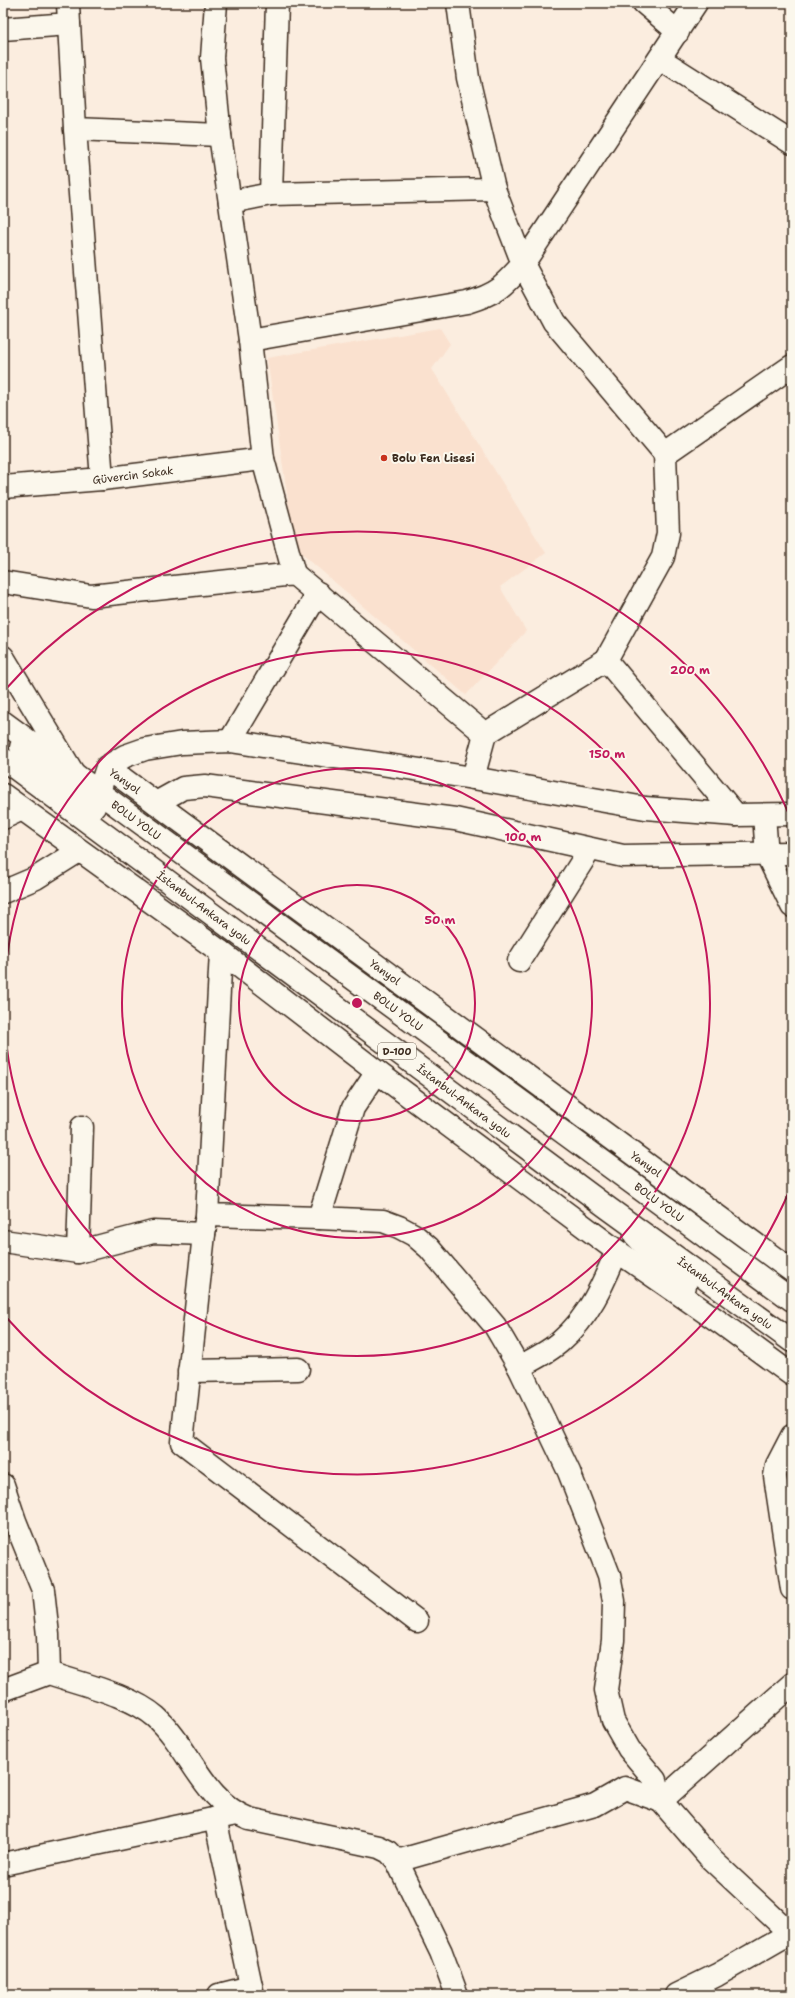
<svg xmlns="http://www.w3.org/2000/svg" width="795" height="1998" viewBox="0 0 795 1998" font-family="'Shantell Sans',sans-serif">
	<rect width="100%" height="100%" fill="#fbeddf"/>
	<filter id="ink" filterUnits="userSpaceOnUse"><feTurbulence type="fractalNoise" baseFrequency=".025" numOctaves="2"/><feDisplacementMap in="SourceGraphic" scale="8" xChannelSelector="R" yChannelSelector="G"/><feConvolveMatrix kernelMatrix="1 2 1 2 8 2 1 2 1" color-interpolation-filters="sRGB"/></filter>
	<g filter="url(#ink)">
		<path fill="#fae1cf" d="M440 328 450 344 432 369 546 553 500 587 526 631 466 695 295 548 267 358Z"/>
		<g fill="none" stroke-linecap="round" stroke-linejoin="round">
			<g stroke="#3b2a1e" stroke-width="25">
				<g id="minor">
					<path d="M216 3 212 58 220 135 250 340 263 459 294 574"/>
					<path d="M458 3 468 78 494 189 523 264 554 322 665 454"/>
					<path d="M644 3 678 32"/>
					<path d="M69 24 75 129 220 135"/>
					<path d="M3 29 69 24 68 3"/>
					<path d="M660 59 792 143"/>
					<path d="M75 129 102 479"/>
					<path d="M271 194 277 3"/>
					<path d="M230 202 271 194 494 189"/>
					<path d="M250 340 467 302C497 293 503 286 523 264L696 3"/>
					<path d="M3 487 102 479 263 459"/>
					<path d="M3 582 91 596 294 574 485 734"/>
					<path d="M3 657 75 776"/>
					<path d="M230 741 318 593"/>
					<path d="M21 747 94 807 107 767 792 1271"/>
					<path d="M107 767 125 756 145 749 182 743 230 741 473 778 645 808 736 815 792 814"/>
					<path d="M473 778 485 734 606 660"/>
					<path d="M3 795 221 952 377 1072 617 1251 721 1323 792 1375"/>
					<path d="M156 803 183 788 205 786 455 819 623 856 792 853"/>
					<path d="M736 815 606 660 663 557 668 533 665 454 792 366"/>
					<path d="M764 815 767 855 792 906"/>
					<path d="M3 818 22 809"/>
					<path d="M3 892 36 878 79 851"/>
					<path d="M221 952 207 1215 319 1218"/>
					<path d="M519 961 590 849"/>
					<path d="M377 1072 353 1108 319 1218 383 1221 399 1227 414 1235 429 1248 495 1326 519 1367 569 1472 609 1575 614 1601 613 1640 606 1690 613 1721 629 1749 655 1780 661 1801 712 1860 792 1935"/>
					<path d="M204 1234 182 1442 417 1621"/>
					<path d="M635 1235 685 1286"/>
					<path d="M3 1241 78 1252 153 1232 204 1234 206 1220"/>
					<path d="M78 1252 82 1127"/>
					<path d="M519 1367C534 1359 549 1352 561 1341 589 1317 603 1284 617 1251"/>
					<path d="M189 1371 298 1369"/>
					<path d="M792 1436 777 1465 775 1476 792 1589"/>
					<path d="M3 1485 15 1521 43 1590 48 1635 49 1673"/>
					<path d="M3 1690 49 1673C81 1684 131 1695 156 1717 190 1748 203 1801 249 1819L379 1847 389 1852 397 1861 595 1805 625 1788 661 1801 792 1684"/>
					<path d="M215 1818 253 1995"/>
					<path d="M397 1861 441 1952 457 1995"/>
					<path d="M3 1864 236 1814"/>
					<path d="M219 1995 251 1987"/>
					<path d="M676 1995 717 1975 792 1932"/>
				</g>
			</g>
			<g stroke="#3b2a1e" stroke-width="25">
				<g id="highway">
					<path d="M3 722 792 1300"/>
					<path d="M3 759 608 1208 792 1341"/>
				</g>
			</g>
			<use href="#minor" stroke="#fbf7ec" stroke-width="22"/>
			<use href="#highway" stroke="#fbf7ec" stroke-width="22"/>
		</g>
	</g>
	<g fill="none" stroke="#c2185b" stroke-width="2">
		<circle cx="357" cy="1003" r="118"/>
		<circle cx="357" cy="1003" r="235"/>
		<circle cx="357" cy="1003" r="353"/>
		<path d="M791 1187A471 471 0 0 1 4 1315M4 691A471 471 0 0 1 791 819"/>
	</g>
	<circle fill="#c8321e" stroke="#fbf7ec" stroke-width="1.5" cx="384" cy="458" r="4"/>
	<g text-anchor="middle" stroke-width="4" stroke-linejoin="round" paint-order="stroke">
		<rect fill="#fbf7ec" stroke="#75685c" stroke-width="1" x="378" y="1043" width="38" height="16" rx="3"/>
		<g font-size="10" font-weight="bold" fill="#3b2a1e">
			<text x="397" y="1055">D-100</text>
		</g>
		<g font-size="11" font-weight="bold" fill="#3b2a1e" stroke="#fbf7ec" text-anchor="start">
			<text x="392" y="462">Bolu Fen Lisesi</text>
		</g>
		<g font-size="11" fill="#3b2a1e" stroke="#fbf7ec">
			<text transform="translate(133 475) rotate(-7)" y="4">Güvercin Sokak</text>
			<text transform="translate(125 781) rotate(35)" y="4">Yanyol</text>
			<text transform="translate(136 820) rotate(36)" y="4">BOLU YOLU</text>
			<text transform="translate(204 908) rotate(37)" y="4">İstanbul-Ankara yolu</text>
			<text transform="translate(385 972) rotate(36)" y="4">Yanyol</text>
			<text transform="translate(398 1011) rotate(36)" y="4">BOLU YOLU</text>
			<text transform="translate(464 1101) rotate(37)" y="4">İstanbul-Ankara yolu</text>
			<text transform="translate(646 1164) rotate(36)" y="4">Yanyol</text>
			<text transform="translate(659 1202) rotate(36)" y="4">BOLU YOLU</text>
			<text transform="translate(725 1293) rotate(36)" y="4">İstanbul-Ankara yolu</text>
		</g>
	</g>
	<circle cx="357" cy="1003" r="6" fill="#c2185b" stroke="#fbf7ec" stroke-width="2"/>
	<g font-size="12" text-anchor="middle" font-weight="bold" fill="#c2185b" stroke="#fbf7ec" stroke-width="4" stroke-linejoin="round" paint-order="stroke">
		<text x="690" y="674">200 m</text>
		<text x="607" y="758">150 m</text>
		<text x="523" y="841">100 m</text>
		<text x="440" y="924">50 m</text>
	</g>
	<rect width="795" height="1998" fill="none" stroke="#fbf7ec" stroke-width="16"/>
	<rect x="8" y="8" width="779" height="1982" fill="none" stroke="#3b2a1e" stroke-width="1.5" filter="url(#ink)"/>
</svg>
